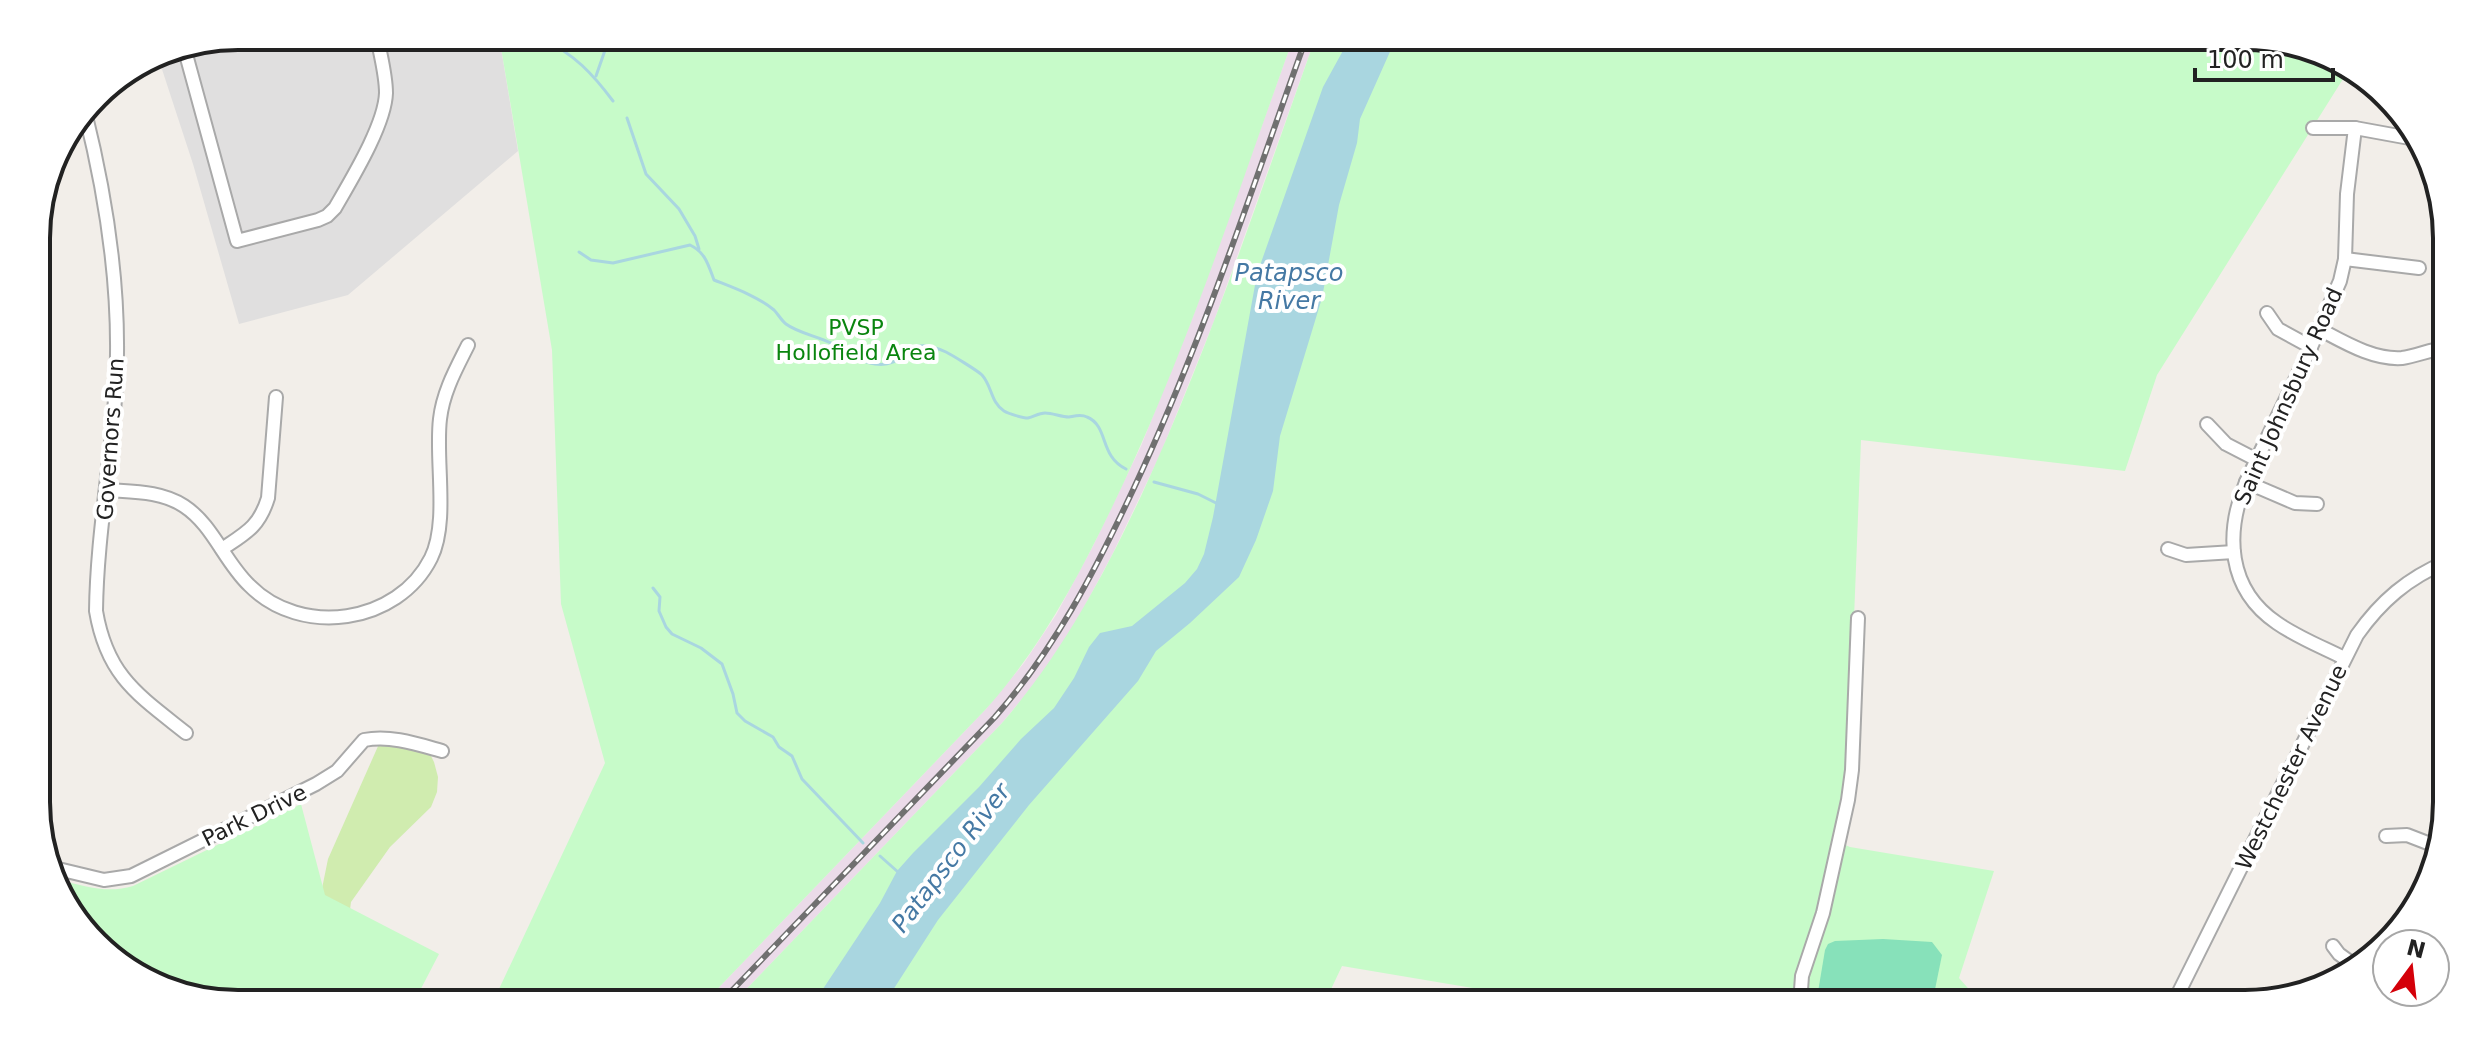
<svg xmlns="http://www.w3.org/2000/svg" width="2483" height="1040" viewBox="0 0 2483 1040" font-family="'DejaVu Sans',sans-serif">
	<rect width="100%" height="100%" fill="#f2eee9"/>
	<path fill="#e0dfdf" d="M238 36H499L518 151 348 295 239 324 193 164 157 54Z"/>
	<path fill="#ebdbe9" d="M1294 36H1316L1214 321 1160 455 1112 555 1074 626 1041 676 1002 723 732 1004H703L986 709 1024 663 1056 615 1093 546 1141 446 1194 314Z"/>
	<path fill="#d0ecaf" d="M379 744 425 752 431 756 434 762 438 777 437 792 431 807 390 847 351 902 348 925 305 1004H272L317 913 328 859Z"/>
	<g fill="#c7fbc9">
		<path d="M499 36H1294C1240 186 1191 338 1124 482 1086 563 1046 642 986 709L703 1004H492L605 763 561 604 552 350Z"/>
		<path d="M1316 36H2245L2322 51 2348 71 2157 375 2125 471 1861 440 1848 771 1836 841 1850 847 1994 871 1959 978 1982 1004H1568L1342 966 1324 1004H732L1002 723C1061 655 1103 577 1141 496 1210 347 1261 190 1316 36Z"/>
		<path d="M301 804 325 895 439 954 413 1004H238L161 989 78 925 59 880C85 886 107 894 133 886Z"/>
	</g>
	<path fill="#87e1ba" d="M1883 939 1932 942 1942 955 1932 1004H1816L1825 950 1828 944 1835 941Z"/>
	<path fill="#a9d6e0" d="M1351 36H1397L1360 119 1357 143 1339 205 1322 298 1280 436 1273 491 1256 540 1239 577 1190 623 1156 651 1138 681 1029 805 938 920 884 1004H813L880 903 897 871 913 853 979 787 1021 739 1054 708 1074 678 1089 647 1100 633 1132 626 1185 583 1197 569 1204 554 1213 517 1257 274 1323 87Z"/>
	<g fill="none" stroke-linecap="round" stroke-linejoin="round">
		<g stroke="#a9d6e0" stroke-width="3">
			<path d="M491 36 493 43C512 49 528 56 543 39 575 55 592 73 613 101"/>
			<path d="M596 76 610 36"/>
			<path d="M627 118 646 174 679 209 695 236 699 249"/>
			<path d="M579 252 591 260 613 263 690 245C705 252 708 264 714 280 734 288 757 296 774 310 778 314 781 320 786 324 798 333 817 336 831 343 845 350 859 362 875 364 910 369 902 331 946 352 952 355 978 371 982 375 992 386 991 403 1004 411 1009 414 1023 418 1028 418 1034 417 1038 413 1045 413 1053 413 1061 417 1069 417 1075 416 1081 414 1087 417 1109 426 1099 456 1126 469"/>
			<path d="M1154 482 1198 494 1218 504"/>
			<path d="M653 588 660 597 659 611 666 627 672 634 701 648 722 664 733 694 737 713 745 721 773 737 779 747 792 756 802 779 863 843"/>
			<path d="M880 856 898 872"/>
		</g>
		<g stroke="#a9a9a9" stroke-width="16">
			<g id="minor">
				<path d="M184 47 237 241 318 220 327 216 335 208C351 180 385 125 386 93 386 74 380 54 377 36"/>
				<path d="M85 112C105 192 118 271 117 354 116 440 97 525 96 611 107 676 138 695 186 733"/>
				<path d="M2313 128H2355L2415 139"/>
				<path d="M2345 259 2419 268"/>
				<path d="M2267 313 2278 329 2311 347"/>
				<path d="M2319 329C2344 342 2373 360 2402 358 2417 356 2431 349 2446 348"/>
				<path d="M2207 424 2226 444 2257 460"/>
				<path d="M2246 482 2295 503 2317 504"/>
				<path d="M107 490C133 492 161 491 184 506 213 525 224 561 249 585 301 638 398 624 431 558 449 522 435 459 440 419 443 392 456 369 468 345"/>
				<path d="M222 549C246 533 259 527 268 498L276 397"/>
				<path d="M2168 549 2186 555 2234 552"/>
				<path d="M2344 658C2322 647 2297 637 2277 623 2227 589 2225 533 2246 482L2311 347 2340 281 2345 259 2347 194 2355 128"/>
				<path d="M2386 836 2407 835 2438 847"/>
				<path d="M54 868 104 880 131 876 316 784 337 771 364 740C391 735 417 744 442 751"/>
				<path d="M2333 946 2339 954 2357 967"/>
				<path d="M1800 1004 1802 976 1823 913 1848 800 1852 770 1858 618"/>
				<path d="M2173 1004 2357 635C2381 601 2408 578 2446 562"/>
			</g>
		</g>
		<use href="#minor" stroke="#fff" stroke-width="12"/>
		<g stroke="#707070" stroke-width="6">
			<path id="rail" d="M719 1004 995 717C1055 649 1095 571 1133 490 1202 343 1252 188 1307 36"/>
		</g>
		<use href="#rail" stroke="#fff" stroke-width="3" stroke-dasharray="9" stroke-linecap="butt"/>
	</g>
	<g text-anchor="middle" stroke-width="8" stroke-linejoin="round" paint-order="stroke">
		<g font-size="22" fill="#0a850f" stroke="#fff">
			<text x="856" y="335">PVSP<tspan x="856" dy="25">Hollofield Area</tspan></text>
		</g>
		<g font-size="22" fill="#222" stroke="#fff">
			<text transform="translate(2288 396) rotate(-66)" y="8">Saint Johnsbury Road</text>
			<text transform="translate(110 439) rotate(-86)" y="8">Governors Run</text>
			<text transform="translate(2291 767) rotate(-64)" y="8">Westchester Avenue</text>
			<text transform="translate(254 815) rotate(-26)" y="8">Park Drive</text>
		</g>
		<g font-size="24" font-style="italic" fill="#4579a4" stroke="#fff">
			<text x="1289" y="281">Patapsco<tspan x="1289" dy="28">River</tspan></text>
			<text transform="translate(951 858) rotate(-53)" y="8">Patapsco River</text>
		</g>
	</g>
	<path d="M0 0H2483V1040H0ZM238 50H2245A188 188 0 0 1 2433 238V802A188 188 0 0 1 2245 990H238A188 188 0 0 1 50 802V238A188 188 0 0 1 238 50Z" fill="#fff" fill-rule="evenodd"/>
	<path fill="none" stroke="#222" stroke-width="4" d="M238 50H2245A188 188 0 0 1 2433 238V802A188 188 0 0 1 2245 990H238A188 188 0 0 1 50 802V238A188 188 0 0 1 238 50Z"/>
	<g transform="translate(2411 968) rotate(15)"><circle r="38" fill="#ffffff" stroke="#a7a7a7" stroke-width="2"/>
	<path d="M0-6L14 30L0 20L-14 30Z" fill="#d40009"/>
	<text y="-12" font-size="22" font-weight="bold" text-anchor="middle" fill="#222222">N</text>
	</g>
	<path d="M2195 68v12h138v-12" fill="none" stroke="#222222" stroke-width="4"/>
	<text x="2207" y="68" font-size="24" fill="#222222" stroke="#ffffff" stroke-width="6" paint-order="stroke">100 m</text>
</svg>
